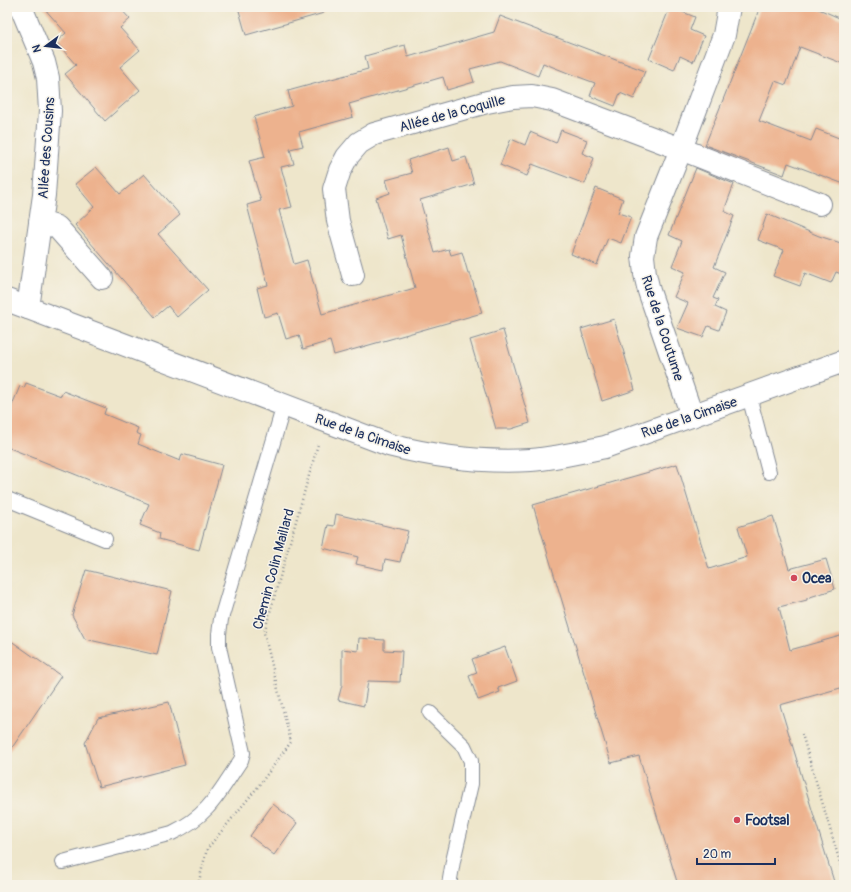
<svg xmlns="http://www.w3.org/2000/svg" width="851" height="892" viewBox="0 0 851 892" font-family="Pangolin,sans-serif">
	<rect width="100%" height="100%" fill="#f7f3e8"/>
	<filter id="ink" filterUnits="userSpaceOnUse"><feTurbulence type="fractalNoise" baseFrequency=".025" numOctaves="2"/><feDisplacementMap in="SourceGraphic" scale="8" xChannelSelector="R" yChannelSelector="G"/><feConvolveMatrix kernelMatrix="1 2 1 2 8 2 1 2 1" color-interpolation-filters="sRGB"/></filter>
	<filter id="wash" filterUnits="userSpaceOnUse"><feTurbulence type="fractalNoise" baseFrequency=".012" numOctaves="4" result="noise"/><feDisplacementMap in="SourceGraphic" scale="16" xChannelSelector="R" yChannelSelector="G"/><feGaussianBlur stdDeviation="0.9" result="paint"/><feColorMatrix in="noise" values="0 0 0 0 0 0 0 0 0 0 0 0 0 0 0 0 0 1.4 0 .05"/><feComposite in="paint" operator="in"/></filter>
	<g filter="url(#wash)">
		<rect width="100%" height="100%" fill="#eee6cb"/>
		<g id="blocks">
			<g fill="#edb28e">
				<path d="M43 7H119L130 19 120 28 140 50 120 67 140 90 105 121 65 74 76 65 56 42 66 33Z"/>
				<path d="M238 7H323L324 13 246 35Z"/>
				<path d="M670 7 695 17 690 30 704 36 693 62 680 56 674 70 649 59Z"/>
				<path d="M760 7H814L844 20V64L800 47 786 85 775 81 759 121 811 141 816 129 844 140V184L788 163 784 175 705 145Z"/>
				<path d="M500 16 645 71 634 99 620 93 615 106 590 96 595 83 568 73 543 63 538 76 500 61 470 69 474 82 447 90 443 77 349 104 353 117 299 132 303 146 290 149 294 164 281 167 292 207 279 210 294 264 307 260 322 314 415 288 401 235 388 239 376 198 390 193 386 180 412 173 408 160 449 147 453 161 466 157 474 184 420 200 435 253 449 249 451 255 462 252 468 273H470L482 313 334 355 330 341 303 349 299 335 286 339 278 313 264 317 257 288 268 285 247 205 261 201 249 161 265 157 254 117 292 106 288 91 368 69 365 56 405 45 408 57 494 32Z"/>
				<path d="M561 130 587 140 582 153 594 158 585 184 532 164 527 176 500 165 511 139 525 145 530 132 556 143Z"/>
				<path d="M96 167 120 194 144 174 180 215 158 234 208 290 177 317 168 306 155 317 75 225 94 207 75 184Z"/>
				<path d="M696 168 734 184 724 211 734 216 714 267 725 272 713 298 718 300 715 307 726 312 719 330 708 326 703 337 677 328 688 303 674 297 685 272 672 266 682 241 669 235Z"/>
				<path d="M596 188 623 199 618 213 631 217 621 243 608 238 597 265 571 254Z"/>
				<path d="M767 214 819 236 844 244V275L836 272 831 283 805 273 800 286 773 276 784 250 758 240Z"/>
				<path d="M614 319 635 390 602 401 581 329Z"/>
				<path d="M503 330 530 423 511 429H496L470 340Z"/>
				<path d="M26 383 61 396 63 391 106 408 104 414 138 428 136 433 141 435 138 444 180 461 182 454 222 465 199 550 159 539 160 533 140 525 149 504 7 447V417L20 386 24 388Z"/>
				<path d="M677 464 709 569 747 557 738 527 773 516 789 569 826 559 835 589 807 598V600L779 607 790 650 844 635V687L780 705 835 885H678L639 756 611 763 533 505Z"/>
				<path d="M336 514 408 531 400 562 385 559 383 570 356 564 358 557 323 548 328 525 334 526Z"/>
				<path d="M86 570 172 591 157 655 85 639 72 615Z"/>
				<path d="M7 638 61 676 7 755Z"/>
				<path d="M359 638 384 640V650L402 651 400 682 368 681 364 706 338 700 342 685V649L358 651Z"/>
				<path d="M505 647 517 681 498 688 500 692 478 700 469 676 477 673 472 659Z"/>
				<path d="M169 702 185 765 99 787 85 743 98 718Z"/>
				<path d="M273 804 297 823 274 855 250 836Z"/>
			</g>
		</g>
	</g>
	<g filter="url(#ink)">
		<use href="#blocks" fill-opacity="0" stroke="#848a94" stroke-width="1"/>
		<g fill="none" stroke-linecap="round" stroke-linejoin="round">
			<g stroke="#848a94" stroke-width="16">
				<g id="service">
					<path d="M749 396 769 472"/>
					<path d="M7 499 105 539"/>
					<path d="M430 713 464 746 471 761V784L453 861 449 885"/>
					<path d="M63 862 172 833C210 815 219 792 241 760L243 753 219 647V634L221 619 284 405"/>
				</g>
			</g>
			<g stroke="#848a94" stroke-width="24">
				<g id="minor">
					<path d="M21 7 44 62 48 78 50 111 44 195 28 308"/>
					<path d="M40 222 57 227 102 278"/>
					<path d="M353 275 338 221 334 189 340 170 347 157 359 143 374 134 487 102 513 97 532 96 552 100 681 149 820 204"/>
					<path d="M692 416 649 291 645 274 643 256 646 237 681 149 724 35 729 7"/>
				</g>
			</g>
			<g stroke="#848a94" stroke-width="24">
				<path id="tertiary" d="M7 300 389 445C436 457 482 463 531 460 556 458 581 452 605 447L844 361"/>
			</g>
			<g stroke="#848a94" stroke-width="2.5" stroke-dasharray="1 3" stroke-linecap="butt">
				<path d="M802 734 844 876"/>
				<path d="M198 885 207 849 257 788 291 742 264 633 318 444"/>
			</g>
			<use href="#service" stroke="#fff" stroke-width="14"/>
			<use href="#minor" stroke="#fff" stroke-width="22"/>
			<use href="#tertiary" stroke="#fff" stroke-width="22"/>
		</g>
	</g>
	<g fill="#d1495b" stroke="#f7f3e8" stroke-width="1.5">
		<circle cx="794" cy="578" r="4"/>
		<circle cx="737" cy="820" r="4"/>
	</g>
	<g text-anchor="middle" stroke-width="3" stroke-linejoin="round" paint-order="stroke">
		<g font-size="14" fill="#1b2f5e" stroke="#f7f3e8">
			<text transform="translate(452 113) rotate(-15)" y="5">Allée de la Coquille</text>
			<text transform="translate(46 148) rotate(-86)" y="5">Allée des Cousins</text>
			<text transform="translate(663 328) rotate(72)" y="5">Rue de la Coutume</text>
			<text transform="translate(689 417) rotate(-19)" y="5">Rue de la Cimaise</text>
			<text transform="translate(363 434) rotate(19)" y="5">Rue de la Cimaise</text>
			<text transform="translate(273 569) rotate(-75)" y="5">Chemin Colin Maillard</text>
		</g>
		<g font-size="14" font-weight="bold" fill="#1b2f5e" stroke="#f7f3e8" text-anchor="start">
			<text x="802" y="583">Ocea</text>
			<text x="745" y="825">Footsal</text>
		</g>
	</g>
	<rect width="851" height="892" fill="none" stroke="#f7f3e8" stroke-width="24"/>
	<g transform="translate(46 46) rotate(255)" stroke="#f7f3e8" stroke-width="3" paint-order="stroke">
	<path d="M0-3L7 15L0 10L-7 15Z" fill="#1b2f5e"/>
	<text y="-6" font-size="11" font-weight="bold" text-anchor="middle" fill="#1b2f5e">N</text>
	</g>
	<path d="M697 858v6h78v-6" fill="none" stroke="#1b2f5e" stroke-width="2"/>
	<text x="703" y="858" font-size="12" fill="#1b2f5e" stroke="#f7f3e8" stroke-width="3" paint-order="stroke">20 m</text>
</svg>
